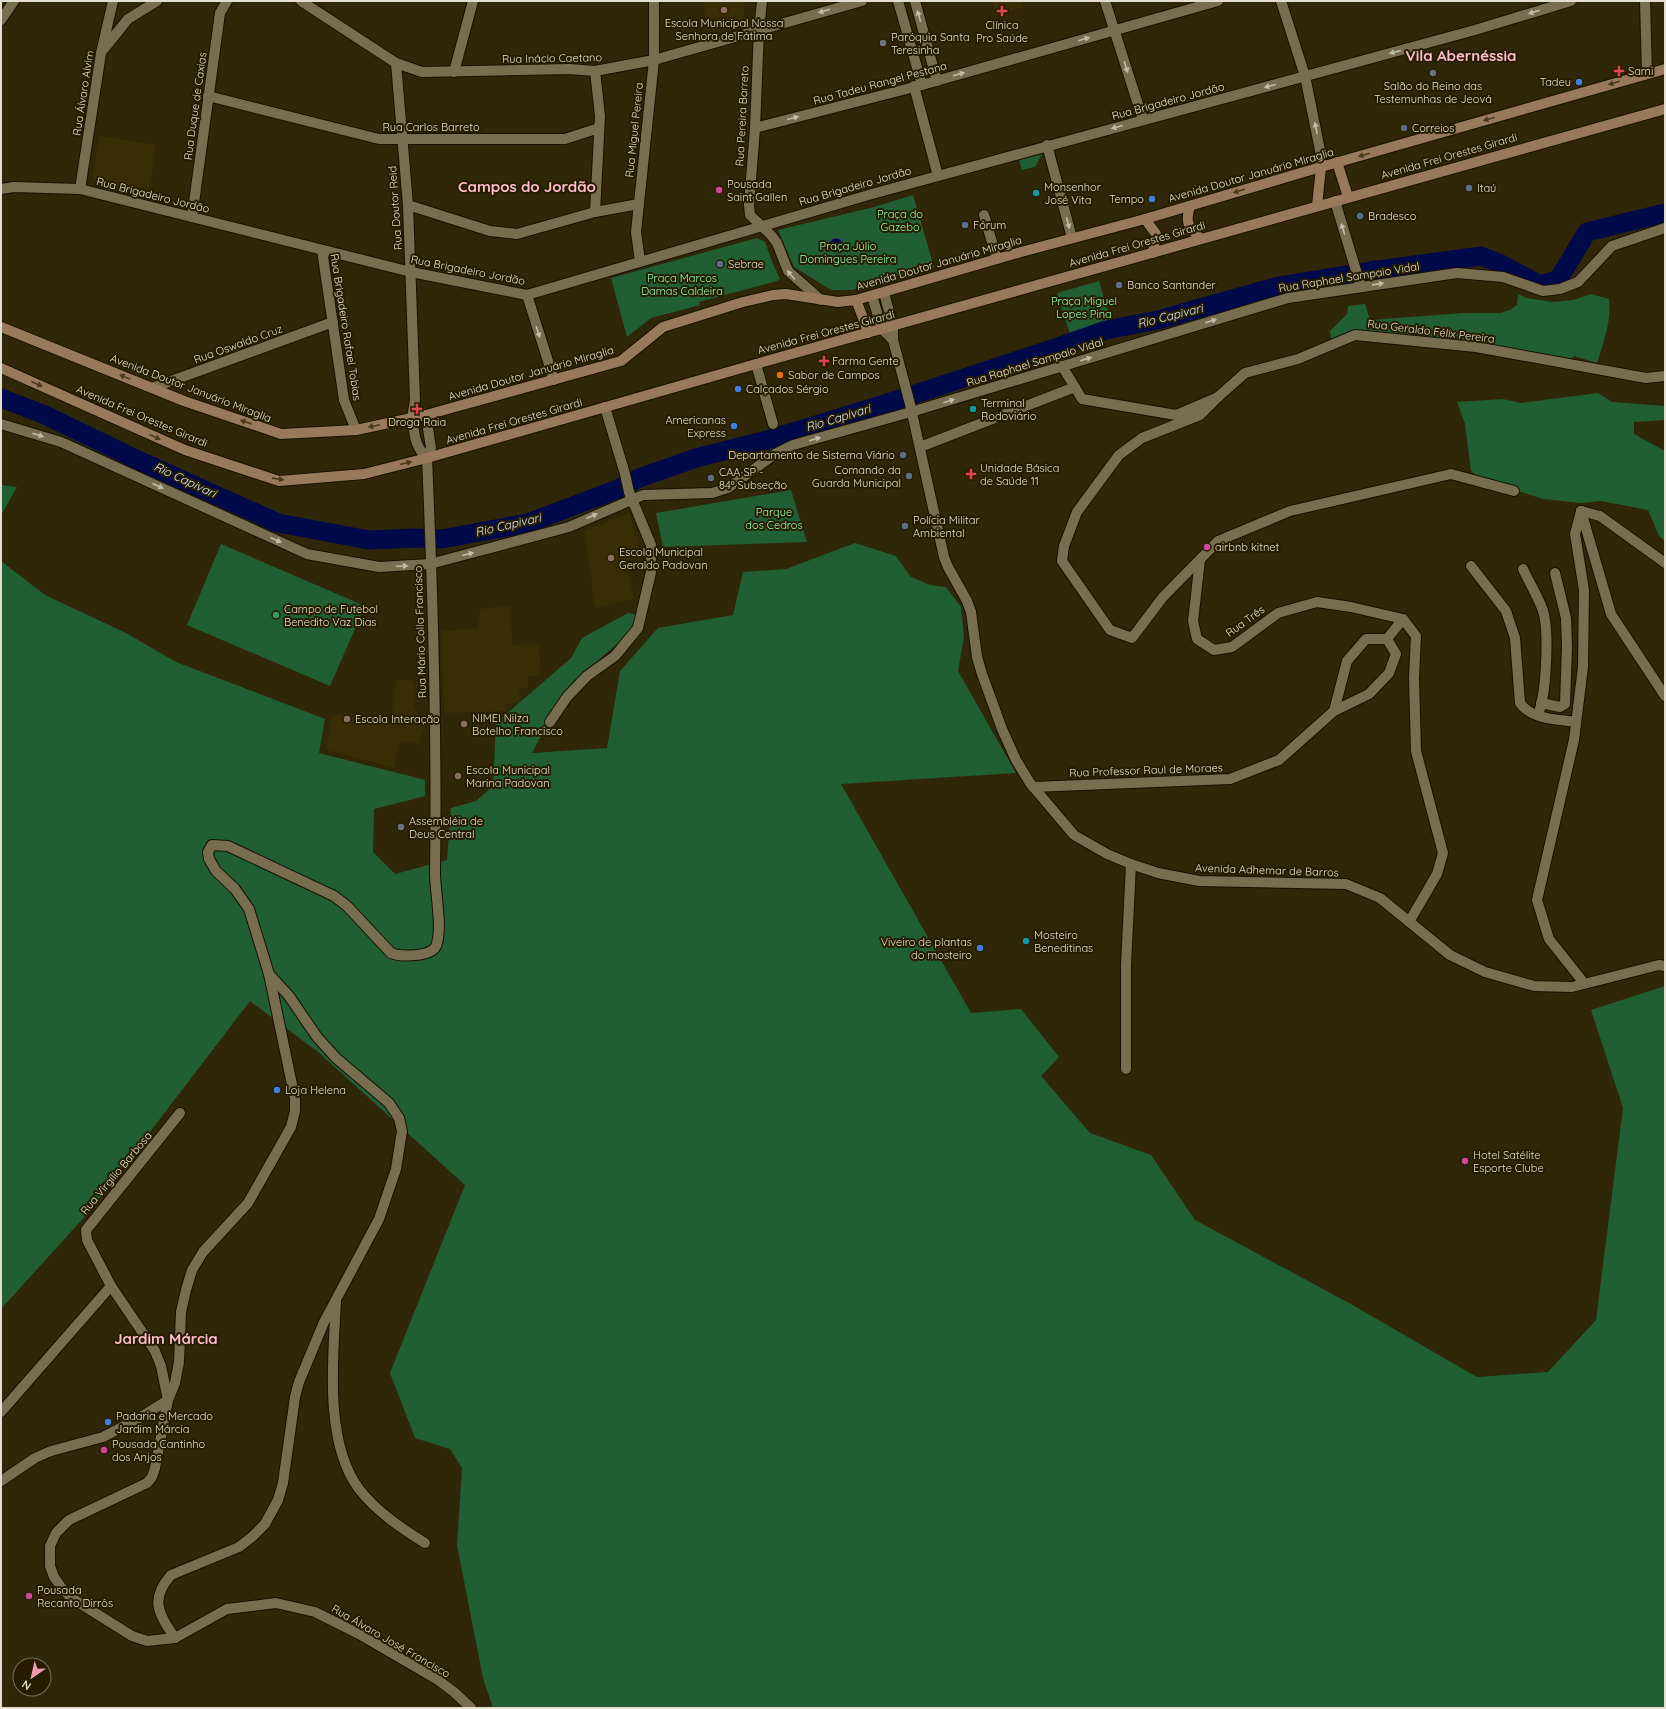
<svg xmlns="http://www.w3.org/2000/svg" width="1666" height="1709" viewBox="0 0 1666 1709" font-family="Quicksand,sans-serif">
	<rect width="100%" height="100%" fill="#302708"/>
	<g fill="#392d05">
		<path d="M703 1H745L743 19 739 24 707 31Z"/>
		<path d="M992 1H1021L1023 7 996 15Z"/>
		<path d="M100 136 156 145 148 195 97 185 92 176Z"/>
		<path d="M629 513 641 554 625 562 634 598 595 608 585 531Z"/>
		<path d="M510 606 512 645 539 644 541 675 528 677V687L519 689 520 702 506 704V711L444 713 442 631 478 628 480 609Z"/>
		<path d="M397 680 414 681V706L425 726 419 745 400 740 394 768 326 750 333 713 390 725Z"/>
	</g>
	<g fill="#205e34">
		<path d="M1042 154 1035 167 1022 170 1019 160Z"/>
		<path d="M913 195 934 267 896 276 853 290H831L794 267 778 230 874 207Z"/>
		<path d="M757 238 765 242 773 264 780 279 777 281 699 302 700 305 651 318 627 337 611 278Z"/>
		<path d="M1099 281 1111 322 1070 334 1057 293Z"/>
		<path d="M1518 294 1526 298 1554 302 1573 300 1591 294 1609 299C1612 320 1603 344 1597 363L1574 356 1568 362 1379 333 1343 334 1332 343 1330 331 1347 314 1348 306 1365 304 1370 320 1463 313H1501L1510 310 1517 305Z"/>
		<path d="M1598 393 1612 402 1665 406V420L1634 422V434L1665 451V541L1659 536 1648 510 1601 501 1581 503 1543 499 1479 478 1471 471 1465 424 1457 402 1503 399 1521 403Z"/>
		<path d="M1 485 17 487 1 515Z"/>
		<path d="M791 490 807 542 663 547 656 513Z"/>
		<path d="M855 543 896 556 911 577 930 585 946 587 961 607 964 637 958 671 1016 773 841 784 971 1013 1021 1009 1059 1057 1041 1076 1090 1133 1151 1155 1195 1220 1349 1303 1477 1377 1548 1372 1596 1320 1623 1108 1591 1010 1665 986V1708H493L483 1678 457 1545 462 1468 450 1449 415 1438 390 1373 465 1185 318 1052 250 1001 88 1213 1 1309V561L45 595 126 633 176 662 325 719 319 753 425 780V796L374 809 373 852 395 874 447 860 451 808 476 801 493 786 496 723 571 658 582 638 628 613 637 615 635 628 602 657 560 701 532 753 607 748 620 671 658 628 733 615 743 572 786 569Z"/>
		<path d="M221 544 365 606 330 686 187 625Z"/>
	</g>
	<circle fill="#00094a" stroke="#444971" cx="836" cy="245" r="7"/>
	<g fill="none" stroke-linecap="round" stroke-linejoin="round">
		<path stroke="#00094a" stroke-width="19" d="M1 398 45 415 140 461 278 523 369 540 415 538 442 539 528 523 618 489 639 478 696 458 767 440 897 400 1058 347 1106 330 1158 320 1279 286 1370 271 1481 256 1501 264 1540 285 1558 280 1587 232 1665 213"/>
		<g stroke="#161000" stroke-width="12">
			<g id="minor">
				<path d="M301 1 396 63 422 72 569 69 595 71 654 60 862 1"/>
				<path d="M762 1 759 30 755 128 749 205 750 215 771 235 777 243 788 271 821 300"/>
				<path d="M898 1 922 85"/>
				<path d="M915 1 937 81"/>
				<path d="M1105 1 1143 120"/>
				<path d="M1281 1 1305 76 1321 155V167"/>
				<path d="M1645 1 1647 73"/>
				<path d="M1 20 14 1"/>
				<path d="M103 50 128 19 157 1"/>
				<path d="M396 63 408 205 415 400 412 418"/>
				<path d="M595 71 600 116 595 212"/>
				<path d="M454 72 473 1"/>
				<path d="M914 86 938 176"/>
				<path d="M208 96 379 139H565L599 128"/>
				<path d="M755 128 922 85 1218 1"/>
				<path d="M1047 145 1072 238"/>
				<path d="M1 189 14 187 80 189 411 272 527 295 872 194 1475 30 1571 1"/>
				<path d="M80 189 101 53 113 1"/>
				<path d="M1335 201 1361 287"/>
				<path d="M408 205 490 231 517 234 595 212 639 204"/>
				<path d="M984 215 997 259"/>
				<path d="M192 217 220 13 227 1"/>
				<path d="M322 250 344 400 356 430"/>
				<path d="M640 261 636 232 654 60V1"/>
				<path d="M527 295 554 380"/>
				<path d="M756 364 773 424"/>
				<path d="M1062 366 1082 399 1176 415 1218 397 1245 373 1298 359 1355 335 1476 347 1646 378 1665 376"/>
				<path d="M152 388 333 322"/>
				<path d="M1218 397 1200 415 1142 438 1119 455 1077 512 1064 546 1062 561 1110 630 1132 638 1163 597 1218 541 1290 511 1451 474 1514 491"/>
				<path d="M1 424 61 442 307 554 379 567 430 564 569 527 643 495 712 493 728 488 775 454 793 445 911 412 1288 298 1457 273 1503 277 1543 291 1560 289 1578 282 1612 246 1665 228"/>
				<path d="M920 447 1075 387"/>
				<path d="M1581 511 1575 534 1584 590 1583 667 1574 740 1537 900 1549 939 1584 983"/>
				<path d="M1581 511 1611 614 1665 696"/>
				<path d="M1581 511 1600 516 1665 563"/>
				<path d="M1200 560 1193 621 1197 639 1214 650 1232 647 1278 613 1317 602 1351 607 1403 619 1416 636 1414 678 1416 751 1443 853 1437 874 1409 922"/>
				<path d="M1471 566 1506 611 1515 638 1520 703C1532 720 1557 719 1576 722"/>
				<path d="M1523 569C1529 582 1537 595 1542 608 1550 628 1546 688 1540 709"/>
				<path d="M1541 703 1560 707 1565 704 1567 646 1566 618 1555 573"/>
				<path d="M1334 711 1347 661 1366 639H1387L1403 619"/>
				<path d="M550 722 567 697 587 676 615 656 638 628 651 572V545L629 492 625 474 605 407"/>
				<path d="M1033 787 1230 779 1279 760 1334 711 1369 694 1389 673 1396 654 1387 639"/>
				<path d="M1126 1069V965L1131 864"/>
				<path d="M180 1113 86 1230 87 1240 111 1286 155 1351 161 1366 168 1400 155 1468 152 1477 147 1483 69 1520 56 1533 50 1546V1566L54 1577 61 1587 70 1597 81 1604 132 1636 147 1641 175 1638 227 1609 276 1603 315 1612 359 1634 438 1680 454 1692 471 1708"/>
				<path d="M336 1302C333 1358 324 1442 359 1489 377 1512 401 1528 425 1543"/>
				<path d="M1 1412 111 1286"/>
				<path d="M175 1638C159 1614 149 1600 171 1575L239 1547 252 1537 265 1524 278 1500 283 1483 295 1397 299 1382 324 1322 379 1219 396 1169 402 1131 399 1118 389 1103 336 1058 317 1037 289 996 269 974"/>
			</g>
		</g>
		<g stroke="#161000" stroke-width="12">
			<g id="tertiary">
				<path d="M884 293 893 326V340L910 404 944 557 948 567 967 601 971 612 977 657 982 674 1002 729 1016 760 1030 783 1074 835 1107 854 1131 864 1158 873 1199 881 1346 884 1380 898 1450 955 1485 972 1534 986 1572 987 1659 965 1665 966"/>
				<path d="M872 296 882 329 893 340"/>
				<path d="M412 418C415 435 414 446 427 458"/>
				<path d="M1 1481 35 1458 51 1451 103 1437 136 1420 168 1400 175 1383 179 1362 181 1312 186 1290 192 1270 203 1252 248 1203 291 1127 295 1111V1099L269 974 249 909 235 889 216 871 209 859 208 852 212 845 228 846 334 896 347 906 391 953C401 957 431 957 436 946 443 929 435 892 435 873 437 735 433 596 427 458L431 448 426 415"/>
			</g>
		</g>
		<g stroke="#161000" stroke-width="12">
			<g id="secondary">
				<path d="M1337 162 1348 197"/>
				<path d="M1190 206C1185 223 1188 227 1200 238"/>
				<path d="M1317 206 1321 167"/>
				<path d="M1145 219 1156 234 1153 253"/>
				<path d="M856 300 863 318 868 333"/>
				<path d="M1 327 184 401 281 434 356 430 426 415 621 361 663 327 743 302 773 295 786 294 838 302 856 300 1021 252 1145 219 1321 167 1665 69"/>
				<path d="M1 368 185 450 279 481 364 474 427 458 756 364 1665 109"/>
			</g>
		</g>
		<use href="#minor" stroke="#786e4f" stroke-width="10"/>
		<use href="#tertiary" stroke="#786e4f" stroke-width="10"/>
		<use href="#secondary" stroke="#98795b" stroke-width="10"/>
	</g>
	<defs><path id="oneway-solid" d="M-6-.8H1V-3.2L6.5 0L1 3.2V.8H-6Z"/></defs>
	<g fill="#c3bca7">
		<use href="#oneway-solid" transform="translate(824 11) rotate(164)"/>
		<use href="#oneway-solid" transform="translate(1534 12) rotate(163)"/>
		<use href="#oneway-solid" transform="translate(919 16) rotate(-106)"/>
		<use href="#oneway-solid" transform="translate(1084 39) rotate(-16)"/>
		<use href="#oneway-solid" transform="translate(1395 52) rotate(165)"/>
		<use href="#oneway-solid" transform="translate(1126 67) rotate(72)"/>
		<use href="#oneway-solid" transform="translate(959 74) rotate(-16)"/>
		<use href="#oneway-solid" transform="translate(1270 86) rotate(165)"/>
		<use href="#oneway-solid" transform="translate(793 118) rotate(-15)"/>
		<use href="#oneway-solid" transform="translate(1117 127) rotate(165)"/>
		<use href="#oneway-solid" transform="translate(1316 128) rotate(-102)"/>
		<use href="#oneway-solid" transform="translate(1068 223) rotate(75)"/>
		<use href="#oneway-solid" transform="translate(1343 229) rotate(-107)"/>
		<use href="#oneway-solid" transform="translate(791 275) rotate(-131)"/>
		<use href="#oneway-solid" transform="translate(1378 284) rotate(-8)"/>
		<use href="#oneway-solid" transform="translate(1211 321) rotate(-17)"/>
		<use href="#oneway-solid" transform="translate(538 332) rotate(72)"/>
		<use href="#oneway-solid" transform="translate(1086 359) rotate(-17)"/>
		<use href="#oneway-solid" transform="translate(949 401) rotate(-17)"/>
		<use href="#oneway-solid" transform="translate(38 435) rotate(17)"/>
		<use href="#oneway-solid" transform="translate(815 439) rotate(-16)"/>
		<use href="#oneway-solid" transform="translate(158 486) rotate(24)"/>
		<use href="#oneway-solid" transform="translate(592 516) rotate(-24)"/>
		<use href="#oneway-solid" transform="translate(276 540) rotate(24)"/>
		<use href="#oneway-solid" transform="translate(468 554) rotate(-15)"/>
		<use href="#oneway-solid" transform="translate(402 566) rotate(-3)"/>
	</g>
	<g fill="#48391c">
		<use href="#oneway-solid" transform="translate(1614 83) rotate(164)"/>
		<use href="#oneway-solid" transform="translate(1489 119) rotate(164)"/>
		<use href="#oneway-solid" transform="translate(1364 155) rotate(164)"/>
		<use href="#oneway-solid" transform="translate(1239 191) rotate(163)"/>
		<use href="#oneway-solid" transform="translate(125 377) rotate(-158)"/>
		<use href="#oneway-solid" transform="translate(37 384) rotate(24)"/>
		<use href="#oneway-solid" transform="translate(246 422) rotate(-161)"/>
		<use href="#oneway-solid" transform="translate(374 426) rotate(168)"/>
		<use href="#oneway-solid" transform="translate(155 437) rotate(24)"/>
		<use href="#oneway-solid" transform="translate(406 463) rotate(-14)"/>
		<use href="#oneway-solid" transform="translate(278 479) rotate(8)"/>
	</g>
	<g fill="#8d6e63" stroke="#261d01" stroke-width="1.5">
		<circle cx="724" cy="10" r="4"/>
		<circle cx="611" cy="558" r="4"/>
		<circle cx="347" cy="719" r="4"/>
		<circle cx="464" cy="724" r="4"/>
		<circle cx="458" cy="776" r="4"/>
	</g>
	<g fill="#e0444e" stroke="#261d01" stroke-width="1.5">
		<path d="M1000 5h4v4h4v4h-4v4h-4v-4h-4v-4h4z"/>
		<path d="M1617 65h4v4h4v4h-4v4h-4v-4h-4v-4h4z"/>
		<path d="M822 355h4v4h4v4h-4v4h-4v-4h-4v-4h4z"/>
		<path d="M415 403h4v4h4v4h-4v4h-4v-4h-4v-4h4z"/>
		<path d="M969 468h4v4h4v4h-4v4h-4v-4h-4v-4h4z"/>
	</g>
	<g fill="#6b7280" stroke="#261d01" stroke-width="1.5">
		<circle cx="883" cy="43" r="4"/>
		<circle cx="1433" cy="73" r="4"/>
		<circle cx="401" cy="827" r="4"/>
	</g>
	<g fill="#3f7fe0" stroke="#261d01" stroke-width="1.5">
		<circle cx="1579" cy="82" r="4"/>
		<circle cx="1152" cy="199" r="4"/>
		<circle cx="738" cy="389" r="4"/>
		<circle cx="734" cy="426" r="4"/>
		<circle cx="980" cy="948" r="4"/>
		<circle cx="277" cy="1090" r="4"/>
		<circle cx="108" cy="1422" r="4"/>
	</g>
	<g fill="#5c6f8a" stroke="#261d01" stroke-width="1.5">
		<circle cx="1404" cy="128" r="4"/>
		<circle cx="1469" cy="188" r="4"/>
		<circle cx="1360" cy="216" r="4"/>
		<circle cx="965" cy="225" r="4"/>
		<circle cx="720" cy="264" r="4"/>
		<circle cx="1119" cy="285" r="4"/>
		<circle cx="903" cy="455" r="4"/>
		<circle cx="909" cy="476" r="4"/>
		<circle cx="711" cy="478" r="4"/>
		<circle cx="905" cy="526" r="4"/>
	</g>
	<g fill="#d1479c" stroke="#261d01" stroke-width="1.5">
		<circle cx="719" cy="190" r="4"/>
		<circle cx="1207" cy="547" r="4"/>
		<circle cx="1465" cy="1161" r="4"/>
		<circle cx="104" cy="1450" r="4"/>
		<circle cx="29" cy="1596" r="4"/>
	</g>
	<g fill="#0f9aa8" stroke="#261d01" stroke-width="1.5">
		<circle cx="1036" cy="193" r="4"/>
		<circle cx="973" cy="409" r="4"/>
		<circle cx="1026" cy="941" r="4"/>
	</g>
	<circle fill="#e8710a" stroke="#261d01" stroke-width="1.5" cx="780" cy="375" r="4"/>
	<circle fill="#2e9e5b" stroke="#261d01" stroke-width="1.5" cx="276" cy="615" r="4"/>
	<g text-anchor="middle" stroke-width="4" stroke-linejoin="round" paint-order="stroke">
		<g font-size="11" fill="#e3decd" stroke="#261d01" text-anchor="start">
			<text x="724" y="27" text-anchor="middle">Escola Municipal Nossa<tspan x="724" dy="13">Senhora de Fátima</tspan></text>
			<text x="1002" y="29" text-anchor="middle">Clínica<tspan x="1002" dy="13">Pro Saúde</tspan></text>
			<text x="891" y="41">Paróquia Santa<tspan x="891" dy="13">Teresinha</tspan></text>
			<text x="1628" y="75">Sami</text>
			<text x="1571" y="86" text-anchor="end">Tadeu</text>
			<text x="1433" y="90" text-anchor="middle">Salão do Reino das<tspan x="1433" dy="13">Testemunhas de Jeová</tspan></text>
			<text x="1412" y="132">Correios</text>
			<text x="727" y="188">Pousada<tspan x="727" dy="13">Saint Gallen</tspan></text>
			<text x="1044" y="191">Monsenhor<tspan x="1044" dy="13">José Vita</tspan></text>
			<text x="1477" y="192">Itaú</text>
			<text x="1144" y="203" text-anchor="end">Tempo</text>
			<text x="1368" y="220">Bradesco</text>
			<text x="973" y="229">Fórum</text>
			<text x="728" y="268">Sebrae</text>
			<text x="1127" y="289">Banco Santander</text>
			<text x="832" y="365">Farma Gente</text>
			<text x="788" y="379">Sabor de Campos</text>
			<text x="746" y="393">Calçados Sérgio</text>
			<text x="981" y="407">Terminal<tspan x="981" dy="13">Rodoviário</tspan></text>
			<text x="726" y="424" text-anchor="end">Americanas<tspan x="726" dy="13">Express</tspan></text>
			<text x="417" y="426" text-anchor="middle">Droga Raia</text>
			<text x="895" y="459" text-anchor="end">Departamento de Sistema Viário</text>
			<text x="980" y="472">Unidade Básica<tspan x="980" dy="13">de Saúde 11</tspan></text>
			<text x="901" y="474" text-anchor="end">Comando da<tspan x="901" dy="13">Guarda Municipal</tspan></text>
			<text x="719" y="476">CAA SP -<tspan x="719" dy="13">84º Subseção</tspan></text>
			<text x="913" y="524">Polícia Militar<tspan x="913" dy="13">Ambiental</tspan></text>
			<text x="1215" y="551">airbnb kitnet</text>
			<text x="619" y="556">Escola Municipal<tspan x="619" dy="13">Geraldo Padovan</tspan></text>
			<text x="284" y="613">Campo de Futebol<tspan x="284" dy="13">Benedito Vaz Dias</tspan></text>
			<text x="472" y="722">NIMEI Nilza<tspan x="472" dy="13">Botelho Francisco</tspan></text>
			<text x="355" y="723">Escola Interação</text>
			<text x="466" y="774">Escola Municipal<tspan x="466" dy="13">Marina Padovan</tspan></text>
			<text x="409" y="825">Assembléia de<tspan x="409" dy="13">Deus Central</tspan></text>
			<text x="1034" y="939">Mosteiro<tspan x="1034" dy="13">Beneditinas</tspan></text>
			<text x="972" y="946" text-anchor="end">Viveiro de plantas<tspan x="972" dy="13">do mosteiro</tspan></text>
			<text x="285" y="1094">Loja Helena</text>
			<text x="1473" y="1159">Hotel Satélite<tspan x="1473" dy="13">Esporte Clube</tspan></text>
			<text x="116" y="1420">Padaria e Mercado<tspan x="116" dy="13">Jardim Márcia</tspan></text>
			<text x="112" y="1448">Pousada Cantinho<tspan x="112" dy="13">dos Anjos</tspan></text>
			<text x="37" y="1594">Pousada<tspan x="37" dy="13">Recanto Dirrôs</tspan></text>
		</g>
		<g font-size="11" fill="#e3decd" stroke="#261d01">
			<text transform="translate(552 58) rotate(-1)" y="4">Rua Inácio Caetano</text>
			<text transform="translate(880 83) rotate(-15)" y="4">Rua Tadeu Rangel Pestana</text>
			<text transform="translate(83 93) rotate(-81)" y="4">Rua Álvaro Alvim</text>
			<text transform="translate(1168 101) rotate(-15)" y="4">Rua Brigadeiro Jordão</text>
			<text transform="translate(195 106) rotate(-82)" y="4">Rua Duque de Caxias</text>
			<text transform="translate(742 116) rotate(-87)" y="4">Rua Pereira Barreto</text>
			<text x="431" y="131">Rua Carlos Barreto</text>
			<text transform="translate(634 130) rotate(-84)" y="4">Rua Miguel Pereira</text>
			<text transform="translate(1449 156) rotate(-16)" y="4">Avenida Frei Orestes Girardi</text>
			<text transform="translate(1251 175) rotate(-16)" y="4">Avenida Doutor Januário Miraglia</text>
			<text transform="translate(855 186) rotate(-16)" y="4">Rua Brigadeiro Jordão</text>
			<text transform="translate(153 195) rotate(14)" y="4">Rua Brigadeiro Jordão</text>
			<text transform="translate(395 208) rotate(-94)" y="4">Rua Doutor Reid</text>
			<text transform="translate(1137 244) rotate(-16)" y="4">Avenida Frei Orestes Girardi</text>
			<text transform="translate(939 263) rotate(-16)" y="4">Avenida Doutor Januário Miraglia</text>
			<text transform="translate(468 270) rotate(11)" y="4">Rua Brigadeiro Jordão</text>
			<text transform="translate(1349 277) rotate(-9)" y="4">Rua Raphael Sampaio Vidal</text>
			<text transform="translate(346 327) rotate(81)" y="4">Rua Brigadeiro Rafael Tobias</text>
			<text transform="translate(1431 331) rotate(7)" y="4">Rua Geraldo Félix Pereira</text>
			<text transform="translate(826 332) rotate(-15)" y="4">Avenida Frei Orestes Girardi</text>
			<text transform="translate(238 344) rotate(-20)" y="4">Rua Oswaldo Cruz</text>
			<text transform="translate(1035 362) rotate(-17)" y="4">Rua Raphael Sampaio Vidal</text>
			<text transform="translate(531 373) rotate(-16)" y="4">Avenida Doutor Januário Miraglia</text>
			<text transform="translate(191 388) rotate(21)" y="4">Avenida Doutor Januário Miraglia</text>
			<text transform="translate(142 416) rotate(23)" y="4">Avenida Frei Orestes Girardi</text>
			<text transform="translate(514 421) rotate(-16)" y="4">Avenida Frei Orestes Girardi</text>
			<text transform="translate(1245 621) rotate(-36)" y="4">Rua Três</text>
			<text transform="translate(420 632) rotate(-92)" y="4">Rua Mário Colla Francisco</text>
			<text transform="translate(1146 770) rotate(-2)" y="4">Rua Professor Raul de Moraes</text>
			<text transform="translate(1267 870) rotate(2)" y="4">Avenida Adhemar de Barros</text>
			<text transform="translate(116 1173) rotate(-50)" y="4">Rua Virgílio Barbosa</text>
			<text transform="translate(391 1641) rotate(30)" y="4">Rua Álvaro José Francisco</text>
		</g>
		<g font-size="11" fill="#92feaf" stroke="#261d01">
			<text x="900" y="218">Praça do<tspan x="900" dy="13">Gazebo</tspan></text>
			<text x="848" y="250">Praça Júlio<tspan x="848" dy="13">Domingues Pereira</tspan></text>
			<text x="682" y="282">Praça Marcos<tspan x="682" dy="13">Damas Caldeira</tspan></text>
			<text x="1084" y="305">Praça Miguel<tspan x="1084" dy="13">Lopes Pina</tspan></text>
			<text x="774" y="516">Parque<tspan x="774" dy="13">dos Cedros</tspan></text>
		</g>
		<g font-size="12" font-style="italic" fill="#d7e2f6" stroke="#261d01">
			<text transform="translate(1170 316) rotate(-14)" y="4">Rio Capivari</text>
			<text transform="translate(838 418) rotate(-17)" y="4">Rio Capivari</text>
			<text transform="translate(185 480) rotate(25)" y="4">Rio Capivari</text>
			<text transform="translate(508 525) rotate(-13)" y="4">Rio Capivari</text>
		</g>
		<g font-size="15" font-weight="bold" fill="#febcce" stroke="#261d01">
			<text x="1461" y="61">Vila Abernéssia</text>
			<text x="527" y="192">Campos do Jordão</text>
			<text x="166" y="1344">Jardim Márcia</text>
		</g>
	</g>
	<rect width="1666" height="1709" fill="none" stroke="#e3decd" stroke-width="4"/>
	<g transform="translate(32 1677) rotate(214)"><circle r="19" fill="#261d01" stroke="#726a53"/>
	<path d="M0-3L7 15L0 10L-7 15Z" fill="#f09ab4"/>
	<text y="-6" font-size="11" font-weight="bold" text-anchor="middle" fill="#e3decd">N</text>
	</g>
</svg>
